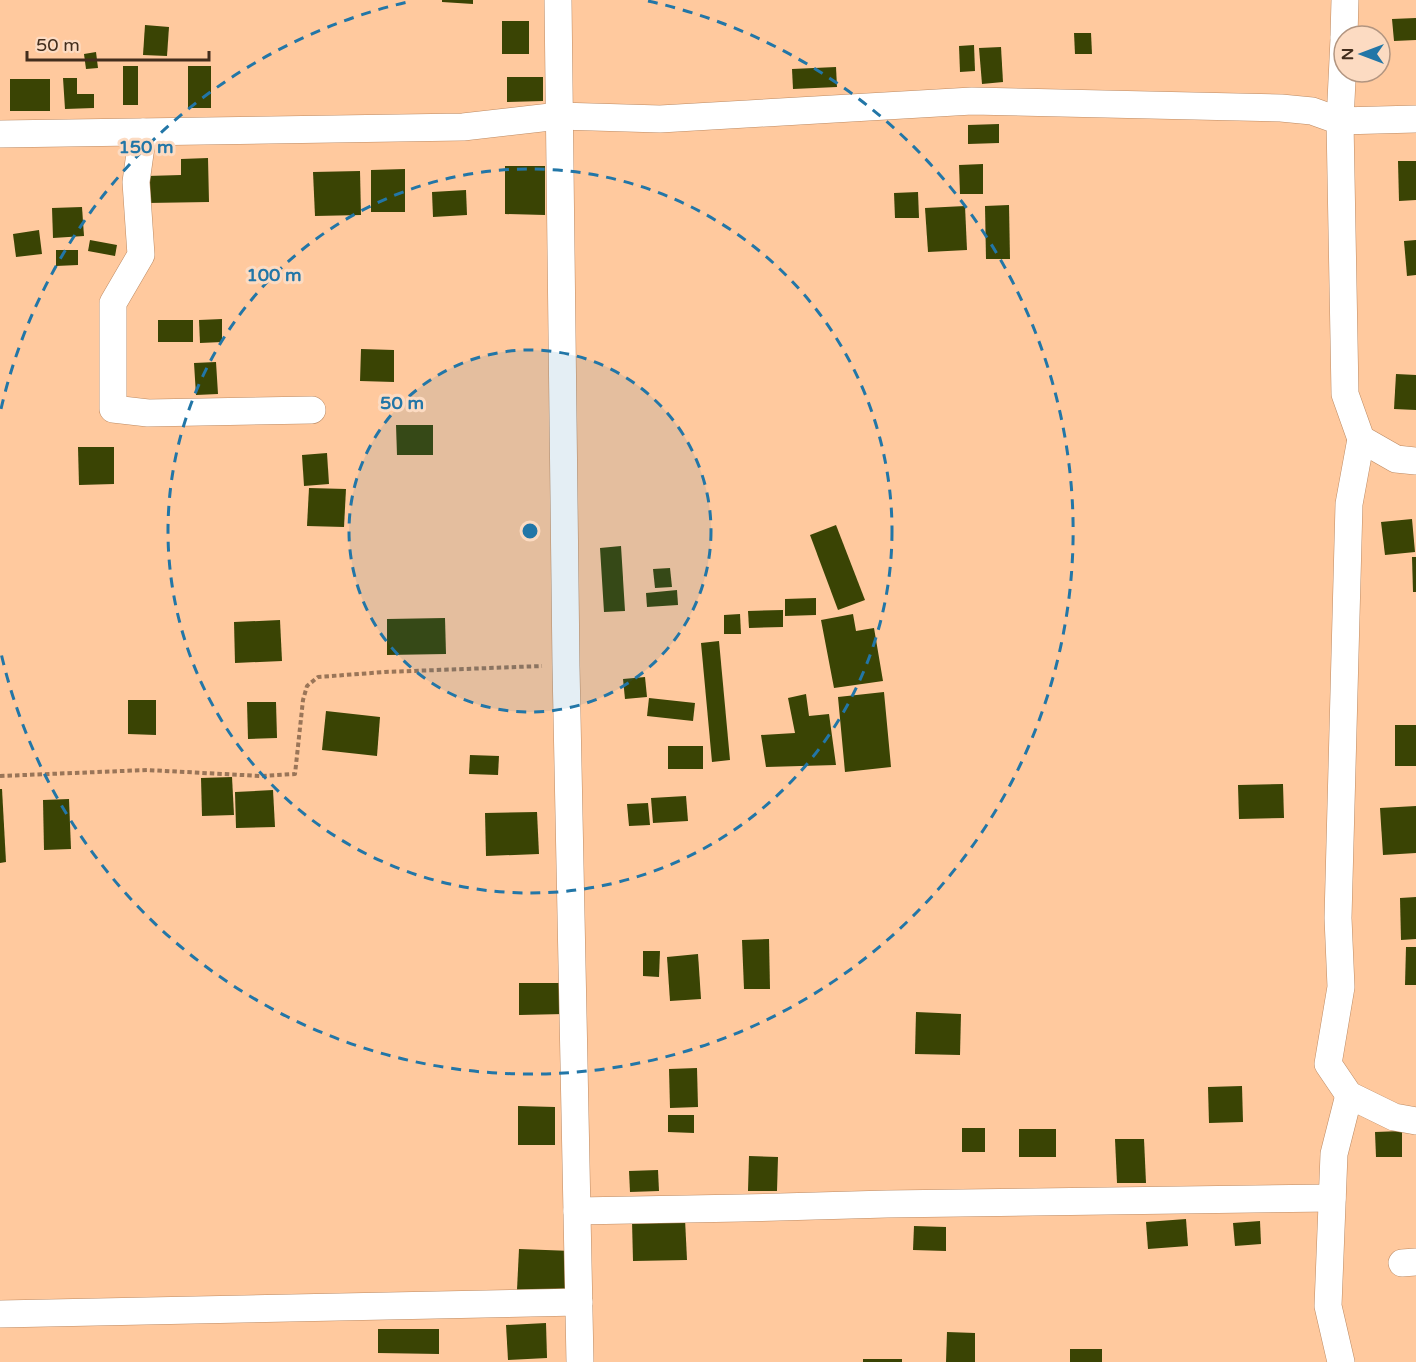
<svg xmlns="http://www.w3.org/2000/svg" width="1416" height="1362" viewBox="0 0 1416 1362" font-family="'Varela Round',sans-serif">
	<rect width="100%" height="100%" fill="#ffc99e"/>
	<g fill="#3a4404">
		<path d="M442 0H473V4L442 2Z"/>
		<path d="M1416 18V40L1394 41 1392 19Z"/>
		<rect x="502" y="21" width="27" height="33"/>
		<path d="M145 25 169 27 167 56 143 55Z"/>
		<path d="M1074 33H1091L1092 54H1075Z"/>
		<path d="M974 45 975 71 960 72 959 46Z"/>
		<path d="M1001 47 1003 82 982 84 979 48Z"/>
		<path d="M96 52 98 68 86 69 84 54Z"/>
		<rect x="123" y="66" width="15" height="39"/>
		<rect x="188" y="66" width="23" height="42"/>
		<path d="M836 67 837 87 793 89 792 69Z"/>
		<path d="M507 77H543V101L507 102Z"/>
		<path d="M63 78H77V94H94V108L65 109Z"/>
		<rect x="10" y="79" width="40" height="32"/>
		<path d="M999 124V143L968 144V125Z"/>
		<path d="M208 158 209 202 147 203V176L181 175V159Z"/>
		<path d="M1398 161H1416V200L1399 201Z"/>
		<path d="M983 164V194H960L959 165Z"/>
		<path d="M505 166H545V215L505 214Z"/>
		<path d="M405 169V212H371V170Z"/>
		<path d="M360 171 361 215 315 216 313 172Z"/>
		<path d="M466 190 467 215 433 217 432 192Z"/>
		<path d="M918 192 919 218H895L894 193Z"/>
		<path d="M1009 205 1010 259H986L985 206Z"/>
		<path d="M965 206 967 250 928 252 925 208Z"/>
		<path d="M82 207 84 236 53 238 52 208Z"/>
		<path d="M39 230 42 254 16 257 13 234Z"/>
		<path d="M90 240 117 245 115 256 88 251Z"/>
		<path d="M1416 240V275L1407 276 1404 241Z"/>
		<path d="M56 250H78V265L56 266Z"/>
		<path d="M222 319V342L200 343 199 320Z"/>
		<rect x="158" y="320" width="35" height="22"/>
		<path d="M361 349 394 350V382L360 381Z"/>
		<path d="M216 362 218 394 196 395 194 363Z"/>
		<path d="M1396 374 1416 375V410L1394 409Z"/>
		<path d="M396 425H433V455H397Z"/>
		<path d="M78 447H114V484L79 485Z"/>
		<path d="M327 453 329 484 304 486 302 455Z"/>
		<path d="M309 488 346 489 344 527 307 526Z"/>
		<path d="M1412 519 1415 552 1385 555 1381 522Z"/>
		<path d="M836 525 865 600 838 610 810 535Z"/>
		<path d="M621 546 625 611 604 612 600 548Z"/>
		<path d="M1412 557H1416V592H1413Z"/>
		<path d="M670 568 672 587 655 588 653 569Z"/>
		<path d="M677 590 678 605 647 607 646 593Z"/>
		<path d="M816 598V615L785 616V599Z"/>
		<path d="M783 610V627L749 628 748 611Z"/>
		<path d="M740 614 741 634H724V615Z"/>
		<path d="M853 614 856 631 874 628 883 681 834 688 821 620Z"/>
		<path d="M445 618 446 654 387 655V619Z"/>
		<path d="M280 620 282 661 235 663 234 622Z"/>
		<path d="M719 641 730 760 712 762 701 643Z"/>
		<path d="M645 677 647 697 625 699 623 679Z"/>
		<path d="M884 692 891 767 845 772 838 697Z"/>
		<path d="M806 694 809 716 829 714 836 765 766 767 761 735 795 733 788 698Z"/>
		<path d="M649 698 695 703 693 721 647 716Z"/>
		<path d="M128 700H156V735L128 734Z"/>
		<path d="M247 702H276L277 738 248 739Z"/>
		<path d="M326 711 380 717 377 756 322 750Z"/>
		<rect x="1395" y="725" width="21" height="41"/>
		<rect x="668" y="746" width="35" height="23"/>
		<path d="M470 755 499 756 498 775 469 774Z"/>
		<path d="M232 777 234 815 202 816 201 778Z"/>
		<path d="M1283 784 1284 818 1239 819 1238 785Z"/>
		<path d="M0 789H2L6 862 0 863Z"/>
		<path d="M273 790 275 827 236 828 235 792Z"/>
		<path d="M686 796 688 821 653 823 651 798Z"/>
		<path d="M69 799 71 849 44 850 43 800Z"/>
		<path d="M648 803 650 825 629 826 627 804Z"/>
		<path d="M1416 806V853L1383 855 1380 808Z"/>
		<path d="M537 812 539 854 486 856 485 813Z"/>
		<path d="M1416 897V939L1401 940 1400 898Z"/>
		<path d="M769 939 770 989H744L742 940Z"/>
		<path d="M1406 947H1416V985H1405Z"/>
		<path d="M643 951H660L659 977 643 976Z"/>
		<path d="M698 954 701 999 670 1001 667 957Z"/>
		<path d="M519 983H563L564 1014 519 1015Z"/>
		<path d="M916 1012 961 1014 960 1055 915 1054Z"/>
		<path d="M697 1068 698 1107 670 1108 669 1069Z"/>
		<path d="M1242 1086 1243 1122 1209 1123 1208 1087Z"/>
		<path d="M518 1106 555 1107V1145H518Z"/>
		<path d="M668 1115H694V1133L668 1132Z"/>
		<rect x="962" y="1128" width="23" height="24"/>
		<rect x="1019" y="1129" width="37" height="28"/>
		<path d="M1402 1131V1157H1376L1375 1132Z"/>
		<path d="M1115 1139H1144L1146 1183H1117Z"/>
		<path d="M749 1156 778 1157 777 1191H748Z"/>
		<path d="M658 1170 659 1191 630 1192 629 1171Z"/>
		<path d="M685 1219 687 1260 633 1261 632 1221Z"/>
		<path d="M1186 1219 1188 1246 1148 1249 1146 1222Z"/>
		<path d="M1260 1221 1261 1244 1235 1246 1233 1223Z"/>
		<path d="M914 1226 946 1227V1251L913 1250Z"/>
		<path d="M519 1249 572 1251 570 1292 517 1290Z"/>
		<path d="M546 1323 547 1358 508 1360 506 1325Z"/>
		<path d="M378 1329H439V1354L378 1353Z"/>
		<path d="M947 1332 975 1333V1362H946Z"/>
		<rect x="1070" y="1349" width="32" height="13"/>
		<rect x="863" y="1359" width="39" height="3"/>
	</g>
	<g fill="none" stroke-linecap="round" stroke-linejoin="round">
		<g stroke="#bd8a62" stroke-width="28">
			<g id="minor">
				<path d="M558 0 566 666 580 1362"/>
				<path d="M1344 36 1345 0"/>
				<path d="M1344 39 1340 121 1416 119"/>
				<path d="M143 132 136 182 141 255 113 303V409L148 413 312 410"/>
				<path d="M0 134 463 127 559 116 660 119 972 101 1281 108 1312 111 1340 121 1345 394 1361 439 1396 459 1416 461"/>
				<path d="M1361 439 1349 504 1338 918 1341 987 1328 1064 1349 1095 1394 1117 1416 1121"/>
				<path d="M577 1211 742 1208 887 1204 1332 1198"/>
				<path d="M1402 1263 1416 1262"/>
				<path d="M0 1314 579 1302"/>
				<path d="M1341 1362 1328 1306 1334 1154 1349 1095"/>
			</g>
		</g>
		<path stroke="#9a7558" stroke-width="4" stroke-dasharray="4.5 3" stroke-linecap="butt" d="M0 776 147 770 261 776 295 774 303 700 307 686 318 677 385 672 542 666"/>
		<use href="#minor" stroke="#fff" stroke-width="27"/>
	</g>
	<circle cx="530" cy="531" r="181" fill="#2276a7" fill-opacity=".12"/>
	<g fill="none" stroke="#2276a7" stroke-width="3" stroke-dasharray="10 8">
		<circle cx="530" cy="531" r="181"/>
		<circle cx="530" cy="531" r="362"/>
		<path d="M1 409A543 543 0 0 1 412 1M648 1A543 543 0 1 1 1 653"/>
	</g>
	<circle cx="530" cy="531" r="9" fill="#2276a7" stroke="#fcdbc2" stroke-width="3"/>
	<g font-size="18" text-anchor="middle" font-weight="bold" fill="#2276a7" stroke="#fcdbc2" stroke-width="6" stroke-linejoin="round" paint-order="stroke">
		<text x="146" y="153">150 m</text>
		<text x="274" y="281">100 m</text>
		<text x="402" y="409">50 m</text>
	</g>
	<g transform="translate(1362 54) rotate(270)"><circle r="28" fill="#fcdbc2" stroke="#b29580" stroke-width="1.5"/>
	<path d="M0-4.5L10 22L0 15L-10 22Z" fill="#2276a7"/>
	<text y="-9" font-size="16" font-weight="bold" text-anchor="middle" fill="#422d1c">N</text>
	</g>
	<path d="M27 51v9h182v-9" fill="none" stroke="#422d1c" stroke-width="3"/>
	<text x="36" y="51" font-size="18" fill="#422d1c" stroke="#fcdbc2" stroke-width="4.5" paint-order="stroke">50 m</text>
</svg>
